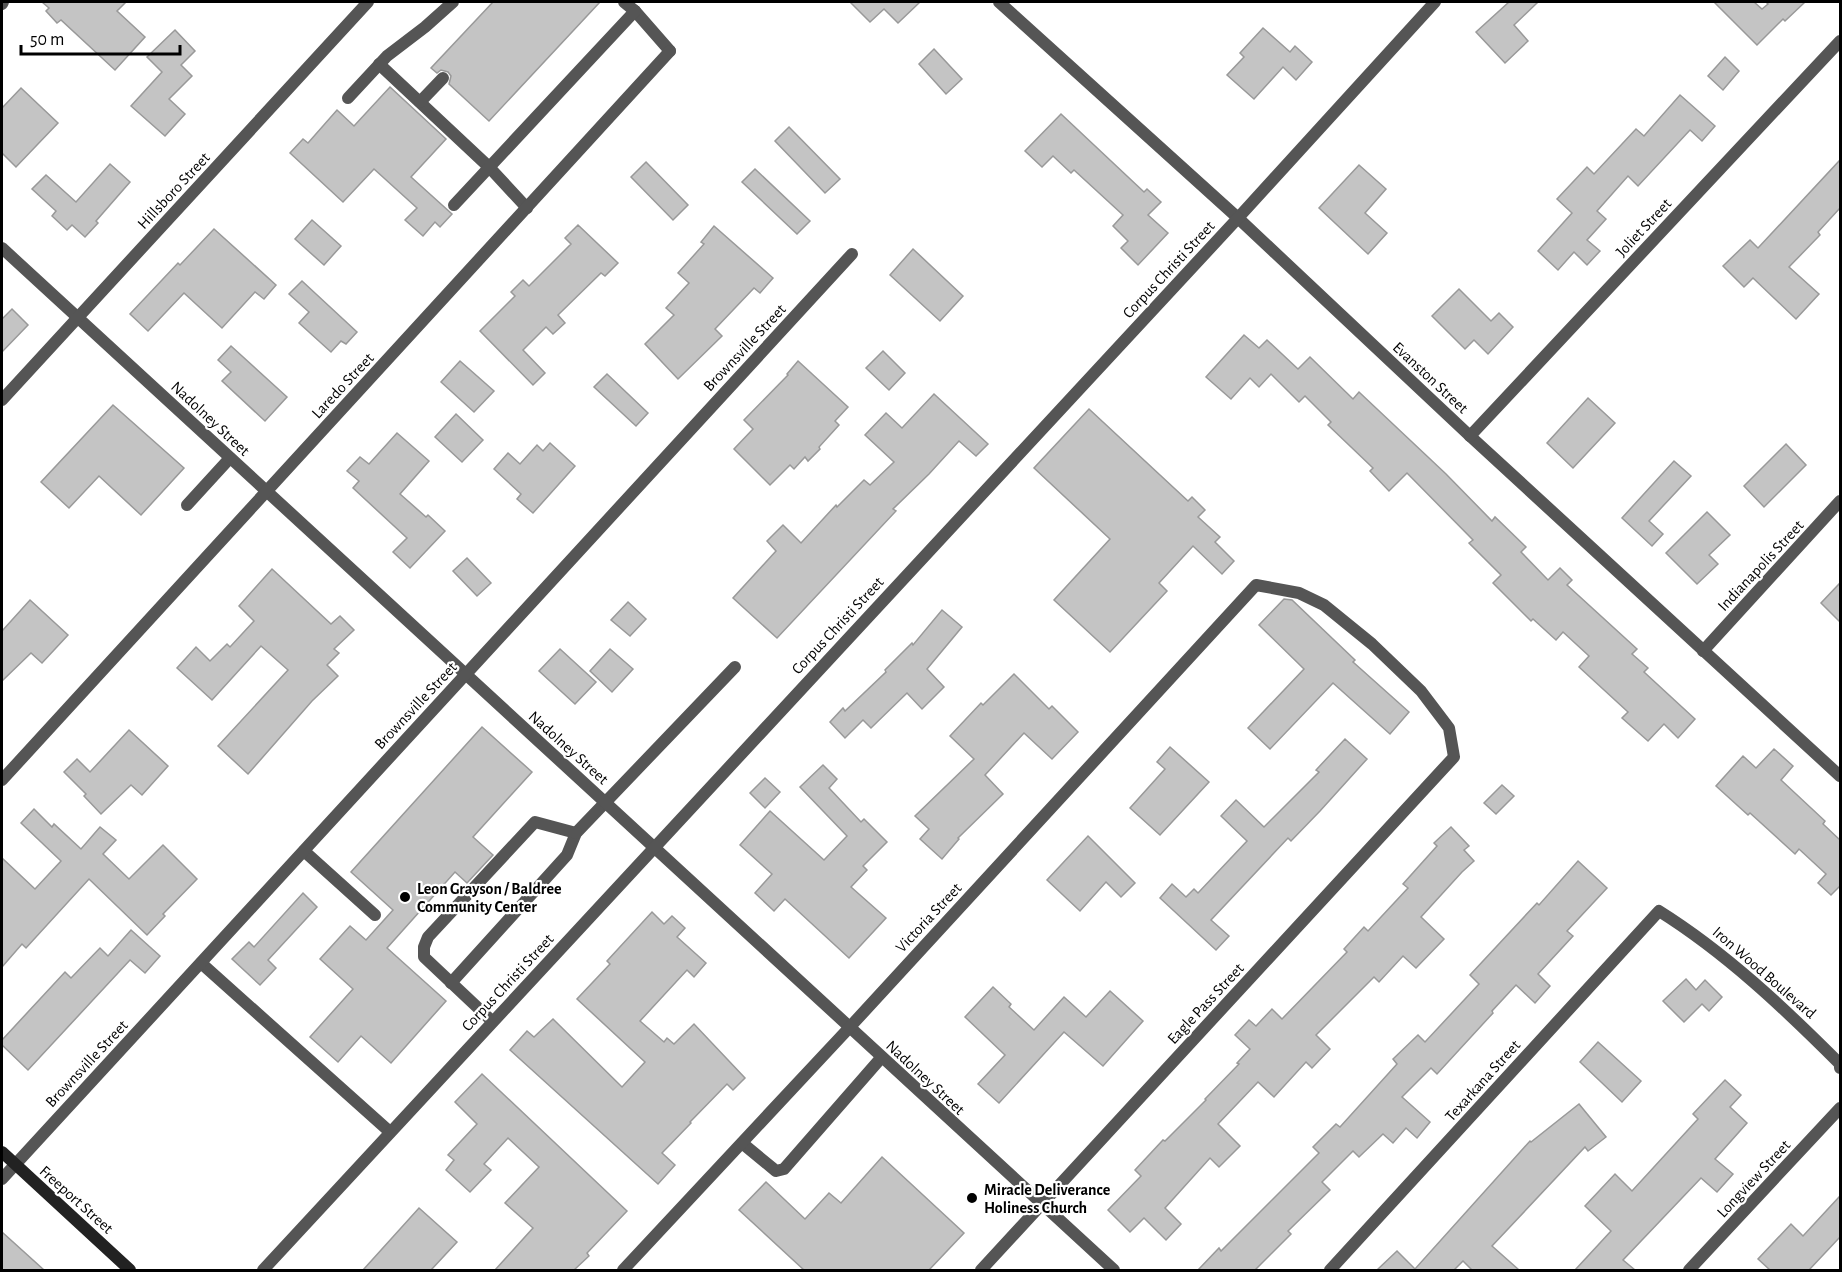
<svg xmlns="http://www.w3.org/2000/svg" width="1842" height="1272" viewBox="0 0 1842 1272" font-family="'Alegreya Sans',sans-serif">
	<rect width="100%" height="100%" fill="#fff"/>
	<g fill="#c4c4c4" stroke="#999" stroke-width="1.5">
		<path d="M42 2H126L117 11 145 37 115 70 61 20 57 23 46 11 49 8Z"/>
		<path d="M493 2H600L489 121 449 84 451 76 448 72 441 70 437 73 431 68Z"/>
		<path d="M850 2H920L898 23 884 9 870 22Z"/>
		<path d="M1509 2H1538L1514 25 1528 41 1505 63 1476 32Z"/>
		<path d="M1714 2H1754L1762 9 1768 4 1766 2H1805L1785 21 1783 19 1757 45Z"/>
		<path d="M1263 28 1290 52 1295 46 1312 62 1296 80 1283 67 1254 99 1227 75 1244 57 1240 53Z"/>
		<path d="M175 30 195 51 181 65 192 76 169 99 185 114 165 136 131 106 162 72 147 57Z"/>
		<path d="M934 49 962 79 946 94 919 64Z"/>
		<path d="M1725 57 1739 71 1723 90 1708 76Z"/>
		<path d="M390 87 446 139 411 177 452 214 440 227 435 222 423 236 405 220 417 208 374 169 343 202 290 153 303 139 308 143 337 110 354 126Z"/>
		<path d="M21 88 58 123 16 167 2 153V108Z"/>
		<path d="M1680 95 1715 126 1702 141 1690 130 1638 186 1628 176 1597 211 1606 219 1587 240 1600 251 1587 265 1574 252 1558 270 1538 251 1572 213 1557 199 1587 167 1594 174 1636 129 1644 136Z"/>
		<path d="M1061 114 1144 192 1147 189 1161 202 1148 215 1168 233 1138 265 1121 248 1128 241 1113 226 1123 215 1074 170 1071 173 1053 156 1042 167 1025 151Z"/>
		<path d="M789 127 840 179 825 193 775 141Z"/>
		<path d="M1840 160V208L1818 232 1820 235 1789 267 1819 294 1796 319 1753 278 1744 287 1723 266 1750 240 1758 248Z"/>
		<path d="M646 162 688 205 673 220 631 177Z"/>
		<path d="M110 164 130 182 96 221 98 223 85 237 72 225 67 230 52 216 56 211 32 189 46 175 76 202Z"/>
		<path d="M1359 165 1386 189 1365 213 1387 233 1368 254 1319 208Z"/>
		<path d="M755 169 810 221 797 234 742 182Z"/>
		<path d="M312 220 341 246 324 265 295 239Z"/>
		<path d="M578 225 618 263 605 276 601 273 558 315 565 323 553 334 546 327 523 350 545 373 533 385 480 331 515 296 511 292 523 280 529 286 571 244 565 238Z"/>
		<path d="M714 226 773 278 760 293 754 288 715 329 722 336 678 379 645 344 674 315 666 308 689 283 678 273 704 244 701 242Z"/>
		<path d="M214 229 276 285 264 299 255 292 222 328 184 293 148 331 130 314 178 263 180 265Z"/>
		<path d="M913 249 963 296 940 321 890 275Z"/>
		<path d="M302 281 357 332 346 344 341 341 331 352 299 323 309 312 289 294Z"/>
		<path d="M1459 289 1491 321 1499 313 1513 327 1488 354 1474 340 1465 349 1432 316Z"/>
		<path d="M12 309 28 325 2 352V319Z"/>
		<path d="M1244 335 1259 348 1267 340 1298 369 1310 357 1353 399 1359 392 1446 474 1492 521 1495 517 1526 547 1521 552 1548 580 1560 568 1572 580 1567 585 1637 649 1632 654 1648 668 1644 672 1695 719 1678 738 1664 724 1648 741 1622 718 1628 712 1579 667 1589 656 1563 632 1556 640 1533 619 1531 621 1493 583 1501 575 1469 543 1473 540 1407 473 1389 491 1370 471 1373 468 1328 425 1331 422 1305 396 1299 402 1271 374 1259 387 1250 378 1231 399 1206 377Z"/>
		<path d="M231 346 287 397 265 421 222 381 231 372 218 360Z"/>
		<path d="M883 351 905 373 889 390 866 368Z"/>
		<path d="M460 361 494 391 474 412 441 382Z"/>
		<path d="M798 361 848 407 835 421 839 425 819 447 820 449 808 461 805 457 794 469 790 465 770 485 734 449 753 429 744 420 788 375 787 374Z"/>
		<path d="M607 374 648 413 636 426 594 387Z"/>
		<path d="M934 394 988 444 976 456 959 441 929 474 893 509 896 511 777 638 733 598 776 551 767 541 783 525 801 543 836 505 837 507 864 480 870 485 894 462 865 435 886 413 902 428Z"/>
		<path d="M1588 398 1615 423 1573 468 1547 443Z"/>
		<path d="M113 405 184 468 141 515 99 476 69 508 41 482Z"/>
		<path d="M1089 409 1188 501 1192 497 1205 510 1198 517 1220 537 1215 542 1234 561 1222 574 1193 546 1159 583 1167 591 1110 652 1054 600 1110 539 1034 468Z"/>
		<path d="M456 414 483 440 462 462 435 437Z"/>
		<path d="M397 433 429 461 400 494 426 517 428 515 445 531 410 568 393 552 407 538 353 488 359 481 347 471 360 457 369 464Z"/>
		<path d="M550 443 575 466 533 513 517 499 521 494 494 469 508 453 520 464 537 445 543 451Z"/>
		<path d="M1786 444 1806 465 1764 507 1744 486Z"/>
		<path d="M1674 461 1691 476 1649 521 1663 534 1652 546 1622 518Z"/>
		<path d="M1707 512 1730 535 1709 555 1718 564 1697 584 1666 553Z"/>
		<path d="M467 558 491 583 477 596 453 571Z"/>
		<path d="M272 569 331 624 340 616 354 630 334 649 339 653 327 665 338 676 312 701 248 774 218 746 288 670 261 646 212 700 177 668 196 647 210 661 227 644 230 647 254 621 239 606Z"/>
		<path d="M1840 583V622L1821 603Z"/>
		<path d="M1284 599 1292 600 1355 660 1353 662 1409 712 1390 734 1333 683 1270 749 1248 728 1304 669 1259 625Z"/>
		<path d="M30 600 68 635 42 663 31 653 2 681V631Z"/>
		<path d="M628 602 646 619 630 636 611 620Z"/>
		<path d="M942 610 962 627 927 669 944 687 922 709 907 693 871 728 863 720 845 738 830 722 843 708 845 711 886 672 885 670 912 643 913 645Z"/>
		<path d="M560 649 596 682 575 704 539 671Z"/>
		<path d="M610 649 633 669 612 692 590 671Z"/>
		<path d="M1014 674 1049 709 1052 706 1078 732 1052 759 1024 733 985 775 1003 794 958 838 959 839 942 859 920 839 929 829 915 816 974 759 950 736 981 703 983 705Z"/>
		<path d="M482 727 532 772 473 837 493 855 467 883 455 872 387 948 446 1001 391 1063 361 1036 338 1062 310 1037 353 989 320 959 350 926 366 940 393 910 351 872Z"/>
		<path d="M129 730 168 766 142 795 131 785 101 814 84 796 86 794 64 772 77 759 90 772Z"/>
		<path d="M1345 739 1367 759 1320 811 1291 841 1288 838 1211 920 1229 936 1216 950 1160 898 1172 884 1186 897 1194 889 1198 893 1247 841 1221 816 1236 800 1264 827 1319 772 1316 770Z"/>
		<path d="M1170 747 1209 782 1160 835 1130 808 1165 769 1157 762Z"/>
		<path d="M1774 749 1793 766 1781 780 1825 821 1823 824 1840 840V886L1831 895 1818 883 1826 874 1799 849 1795 854 1750 813 1748 815 1716 786 1743 756 1756 768Z"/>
		<path d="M823 765 837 779 829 788 861 822 864 819 887 842 863 866 867 870 851 887 886 918 849 958 785 899 774 911 755 893 772 874 740 845 770 811 824 860 847 836 800 787Z"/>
		<path d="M765 778 780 792 765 808 750 793Z"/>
		<path d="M1502 785 1514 796 1496 814 1484 803Z"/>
		<path d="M34 809 52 827 54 824 81 849 100 827 116 840 103 854 129 879 163 845 197 879 163 914 165 916 147 935 89 879 26 948 22 944 2 967V858L35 889 61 861 21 823Z"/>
		<path d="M1451 827 1469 846 1464 850 1474 861 1462 872 1421 917 1444 939 1416 968 1403 956 1379 982 1374 977 1316 1035 1330 1049 1312 1068 1306 1062 1274 1097 1258 1082 1218 1124 1240 1146 1219 1167 1210 1158 1165 1208 1181 1224 1166 1240 1144 1218 1130 1232 1108 1210 1141 1176 1135 1170 1163 1140 1165 1141 1206 1100 1205 1099 1239 1064 1237 1063 1250 1049 1235 1035 1249 1020 1256 1026 1272 1009 1282 1019 1347 952 1344 949 1364 927 1368 931 1408 888 1403 884 1437 846 1434 843Z"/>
		<path d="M1088 836 1135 883 1121 897 1106 882 1080 911 1047 880Z"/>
		<path d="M1578 861 1607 888 1567 931 1573 936 1538 974 1550 986 1535 1003 1516 985 1492 1011 1493 1013 1437 1074 1431 1068 1402 1097 1430 1122 1417 1138 1406 1128 1393 1143 1383 1134 1359 1157 1353 1151 1322 1182 1330 1190 1288 1231 1291 1234 1255 1270H1198L1219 1248 1221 1251 1319 1153 1313 1147 1336 1124 1340 1127 1397 1064 1393 1059 1418 1035 1425 1042 1479 984 1470 975 1537 903 1539 905Z"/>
		<path d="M303 893 317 907 268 960 276 968 260 985 232 959 249 942 254 947Z"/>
		<path d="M652 912 664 924 672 916 685 928 677 937 706 963 694 977 687 970 640 1021 664 1042 667 1038 674 1044 694 1024 745 1078 733 1090 727 1084 690 1122 691 1123 662 1153 675 1165 658 1184 510 1050 527 1031 534 1037 553 1019 622 1087 645 1062 577 999 610 964 607 961Z"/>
		<path d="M131 930 160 956 145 973 130 960 28 1070 2 1045V1040L65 972 71 978 100 948 108 956Z"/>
		<path d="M1686 979 1696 990 1705 980 1722 997 1709 1011 1702 1004 1684 1022 1663 1001Z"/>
		<path d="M993 987 1011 1004 1009 1007 1034 1030 1064 997 1086 1017 1110 991 1143 1021 1103 1066 1064 1032 999 1103 978 1084 1005 1055 965 1017Z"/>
		<path d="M1598 1042 1641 1081 1622 1102 1580 1062Z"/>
		<path d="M482 1074 627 1211 587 1253 589 1256 574 1270H495L533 1228 505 1203 539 1167 508 1138 484 1164 491 1170 470 1192 446 1170 454 1160 448 1155 477 1124 455 1102Z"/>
		<path d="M1725 1080 1741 1095 1730 1107 1747 1123 1715 1159 1733 1174 1717 1192 1701 1178 1623 1260 1635 1270H1575L1611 1231 1585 1206 1615 1174 1632 1191 1698 1119 1693 1114Z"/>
		<path d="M1579 1104 1606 1137 1588 1151 1585 1147 1492 1246 1519 1270H1472L1463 1261 1454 1270H1377L1397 1251 1415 1269 1530 1141 1531 1142Z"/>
		<path d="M882 1157 964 1233 929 1270H804L739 1210 766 1182 805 1219 829 1193 841 1203Z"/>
		<path d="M1840 1196V1237L1809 1270H1770L1758 1259 1791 1224 1803 1236Z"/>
		<path d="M419 1208 457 1242 431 1270H363Z"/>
		<path d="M2 1232 44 1270H2Z"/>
	</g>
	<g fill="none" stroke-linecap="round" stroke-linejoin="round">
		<g stroke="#555" stroke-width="12">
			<path d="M624 2 635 11 670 51"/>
			<path d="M379 64 489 167 527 208"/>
			<path d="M348 98 387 56 425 27 453 2"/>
			<path d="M420 102 443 78"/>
			<path d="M454 205 635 11"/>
			<path d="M187 505 230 458"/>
			<path d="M304 851 375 915"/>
			<path d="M201 963 390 1132"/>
			<path d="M451 983 567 855 576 833 735 667"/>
			<path d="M492 1021 424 957V947L428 937 535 822 576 833"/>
			<path d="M742 1143 776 1171 784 1169 881 1058"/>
		</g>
		<g stroke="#555" stroke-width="12">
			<path d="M999 2 1238 218 1470 436 1840 776"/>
			<path d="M2 4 3 2"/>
			<path d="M2 248 1114 1270"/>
			<path d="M2 400 368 2"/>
			<path d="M1470 436 1840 41"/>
			<path d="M1703 651 1840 501"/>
			<path d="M2 780 670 51"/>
			<path d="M2 1179 852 254"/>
			<path d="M623 1270 849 1028 1256 585 1299 593 1324 605 1372 644 1421 691 1449 728 1454 757 981 1270"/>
			<path d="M1330 1270 1659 911C1726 953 1784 1008 1840 1064V1068"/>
			<path d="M1689 1270 1840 1108"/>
		</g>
		<path stroke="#555" stroke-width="12" d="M263 1270 1238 218 1435 2"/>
		<path stroke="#222" stroke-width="12" d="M2 1152 130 1270"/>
	</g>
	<g fill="#000" stroke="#fff" stroke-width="2">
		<circle cx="405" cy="897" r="6"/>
		<circle cx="972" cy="1198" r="6"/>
	</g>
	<g text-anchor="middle" stroke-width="4.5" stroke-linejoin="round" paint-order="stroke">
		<g font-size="16" fill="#000" stroke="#fff">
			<text transform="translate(173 190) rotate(-47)" y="6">Hillsboro Street</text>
			<text transform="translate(1643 227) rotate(-47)" y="6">Joliet Street</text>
			<text transform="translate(1168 269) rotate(-47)" y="6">Corpus Christi Street</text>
			<text transform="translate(744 347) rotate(-47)" y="6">Brownsville Street</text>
			<text transform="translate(1431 377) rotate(43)" y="6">Evanston Street</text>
			<text transform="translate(342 385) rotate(-47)" y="6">Laredo Street</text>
			<text transform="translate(211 418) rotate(43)" y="6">Nadolney Street</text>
			<text transform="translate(1760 565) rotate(-47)" y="6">Indianapolis Street</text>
			<text transform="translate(837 625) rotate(-47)" y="6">Corpus Christi Street</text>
			<text transform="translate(415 705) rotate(-47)" y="6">Brownsville Street</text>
			<text transform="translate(569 747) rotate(42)" y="6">Nadolney Street</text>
			<text transform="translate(928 917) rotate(-47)" y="6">Victoria Street</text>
			<text transform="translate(1765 972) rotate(41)" y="6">Iron Wood Boulevard</text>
			<text transform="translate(507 982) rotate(-47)" y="6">Corpus Christi Street</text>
			<text transform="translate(1205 1003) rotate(-47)" y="6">Eagle Pass Street</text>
			<text transform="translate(86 1063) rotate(-47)" y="6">Brownsville Street</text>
			<text transform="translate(926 1077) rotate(43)" y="6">Nadolney Street</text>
			<text transform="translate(1482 1080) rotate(-48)" y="6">Texarkana Street</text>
			<text transform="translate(1753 1178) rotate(-47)" y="6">Longview Street</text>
			<text transform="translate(77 1199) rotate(42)" y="6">Freeport Street</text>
		</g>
		<g font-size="16" font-weight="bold" fill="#000" stroke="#fff" text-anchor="start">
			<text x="417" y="894">Leon Grayson / Baldree<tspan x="417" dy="18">Community Center</tspan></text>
			<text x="984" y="1195">Miracle Deliverance<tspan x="984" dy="18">Holiness Church</tspan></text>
		</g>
	</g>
	<rect width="1842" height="1272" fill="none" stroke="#000000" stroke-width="6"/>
	<path d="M21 45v9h159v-9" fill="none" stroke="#000000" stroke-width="3"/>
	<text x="30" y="45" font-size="18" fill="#000000" stroke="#ffffff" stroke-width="4.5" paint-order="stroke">50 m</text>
</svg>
